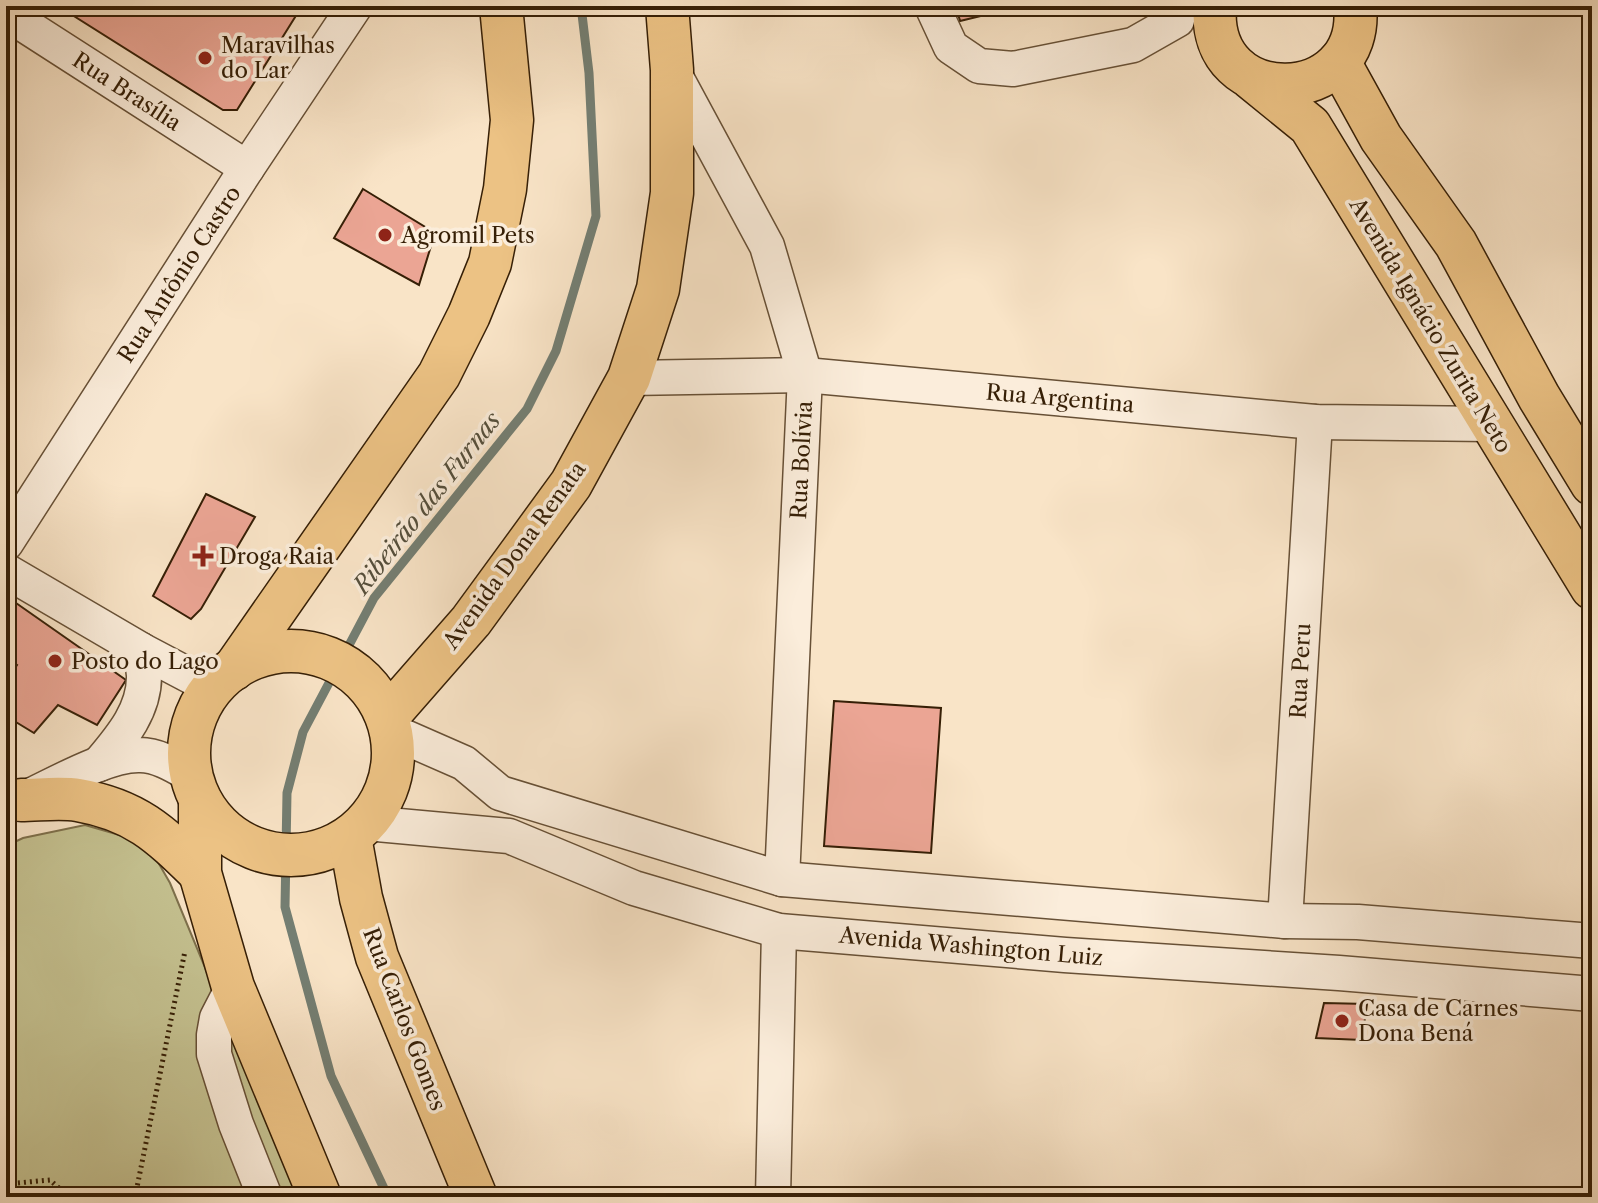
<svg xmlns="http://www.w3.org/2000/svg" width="1598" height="1203" viewBox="0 0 1598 1203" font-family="'Libre Caslon Text',serif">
	<rect width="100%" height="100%" fill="#f9e4c7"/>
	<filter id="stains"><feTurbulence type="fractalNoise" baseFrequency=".0025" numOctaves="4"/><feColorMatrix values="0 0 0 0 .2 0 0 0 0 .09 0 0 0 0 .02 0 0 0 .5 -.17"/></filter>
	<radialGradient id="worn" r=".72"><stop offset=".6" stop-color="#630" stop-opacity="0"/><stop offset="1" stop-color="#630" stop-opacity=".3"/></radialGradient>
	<path fill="#c5c291" stroke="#7e704c" stroke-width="2" d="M85 825 147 843 170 883 300 1197H6V846L23 838Z"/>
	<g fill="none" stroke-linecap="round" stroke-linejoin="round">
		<path stroke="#747e72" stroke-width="9" d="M388 1197 331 1076 285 907 287 793 303 732 374 598 527 409 556 351 596 216 589 73 581 6"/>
	</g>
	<g fill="#eba594" stroke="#361f06" stroke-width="2">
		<path d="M58 6H302L237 110H223Z"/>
		<path d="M956 6H1022L960 21Z"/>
		<path d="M363 189 435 233 419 285 334 238Z"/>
		<path d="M206 494 255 517 201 609 191 619 153 596Z"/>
		<path d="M6 596 126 680 97 725 58 705 34 733 6 716V682L17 665 6 657Z"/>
		<path d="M834 701 941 708 931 853 824 846Z"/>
		<path d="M1324 1003 1367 1004 1362 1040 1316 1038Z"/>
	</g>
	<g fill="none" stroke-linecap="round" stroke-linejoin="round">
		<g stroke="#675036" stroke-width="37">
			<g id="minor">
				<path d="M932 6 951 47 979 66 1013 69 1133 45 1177 20 1180 6"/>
				<path d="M6 13 247 168"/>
				<path d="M672 70 767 246 805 375 782 879"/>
				<path d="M629 378 805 375 1315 422 1490 424"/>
				<path d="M6 543 247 168 355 6"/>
				<path d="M6 571 141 650 213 688"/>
				<path d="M391 731 464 763 500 793 782 879 1285 921 1358 922 1592 941"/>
				<path d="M99 764C120 739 145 711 144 675 143 667 142 659 141 650"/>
				<path d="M28 797C58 783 108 754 140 755 159 755 177 767 193 776"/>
				<path d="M366 823 509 836 634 888 779 931 1065 955 1339 973 1592 994"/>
				<path d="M1285 921 1315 422"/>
				<path d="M233 987 217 1018 214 1035V1054L236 1124 265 1197"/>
				<path d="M773 1197 779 931"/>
			</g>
		</g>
		<g stroke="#361f06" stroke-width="45">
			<g id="major">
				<path d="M1215 6C1206 113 1366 109 1355 6"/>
				<path d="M1339 62 1381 138 1456 244 1539 397 1592 484"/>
				<path d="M1251 78 1310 126 1592 588"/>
				<circle cx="291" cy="753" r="102"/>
				<path d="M234 669 439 375 469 315 490 263 505 189 512 120 501 6"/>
				<path d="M387 717 471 621 571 484 629 378 658 289 672 193V70L667 6"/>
				<path d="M21 800C39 800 60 797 78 800 136 810 160 834 200 873"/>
				<path d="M200 800V873L233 987 320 1197"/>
				<path d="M350 837 361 898 377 957 476 1197"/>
			</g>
		</g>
		<g stroke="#361f06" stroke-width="5" stroke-dasharray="2 4" stroke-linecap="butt">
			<path d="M6 1184 50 1180 69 1197"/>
			<path d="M135 1197 185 951"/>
		</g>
		<use href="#minor" stroke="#fbeddb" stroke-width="34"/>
		<use href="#major" stroke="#ecc284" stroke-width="42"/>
	</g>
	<g fill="#8f2418" stroke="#fbeddb" stroke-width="3">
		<circle cx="205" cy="58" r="8"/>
		<circle cx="385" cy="235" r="8"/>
		<path d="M199 544h8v8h8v8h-8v8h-8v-8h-8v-8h8z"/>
		<circle cx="55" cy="661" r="8"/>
		<circle cx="1342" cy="1021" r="8"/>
	</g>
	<g text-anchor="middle" stroke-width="7" stroke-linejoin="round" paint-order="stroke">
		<g font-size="22" fill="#361f06" stroke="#fbeddb" text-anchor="start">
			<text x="221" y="53">Maravilhas<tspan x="221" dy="25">do Lar</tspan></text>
			<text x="401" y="243">Agromil Pets</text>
			<text x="219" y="564">Droga Raia</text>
			<text x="71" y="669">Posto do Lago</text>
			<text x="1358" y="1016">Casa de Carnes<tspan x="1358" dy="25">Dona Bená</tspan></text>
		</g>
		<g font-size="22" fill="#361f06" stroke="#fbeddb">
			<text transform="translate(127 91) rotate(33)" y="8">Rua Brasília</text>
			<text transform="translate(179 274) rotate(-57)" y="8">Rua Antônio Castro</text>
			<text transform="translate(1431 325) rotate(59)" y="8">Avenida Ignácio Zurita Neto</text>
			<text transform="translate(1060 398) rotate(5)" y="8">Rua Argentina</text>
			<text transform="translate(801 460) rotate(-87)" y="8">Rua Bolívia</text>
			<text transform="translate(514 555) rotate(-54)" y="8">Avenida Dona Renata</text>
			<text transform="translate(1300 671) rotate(-87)" y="8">Rua Peru</text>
			<text transform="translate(971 946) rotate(5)" y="8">Avenida Washington Luiz</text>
			<text transform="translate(405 1019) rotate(69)" y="8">Rua Carlos Gomes</text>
		</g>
		<g font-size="24" font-style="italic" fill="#554f3c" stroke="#fbeddb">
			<text transform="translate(427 503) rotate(-52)" y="8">Ribeirão das Furnas</text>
		</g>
	</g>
	<rect width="1598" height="1203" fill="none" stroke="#f9e4c7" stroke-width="32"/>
	<rect x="8" y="8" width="1582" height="1187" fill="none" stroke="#361f06" stroke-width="4"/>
	<rect x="16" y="16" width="1566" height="1171" fill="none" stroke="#361f06" stroke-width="2"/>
	<rect width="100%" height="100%" filter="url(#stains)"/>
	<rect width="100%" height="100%" fill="url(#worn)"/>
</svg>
